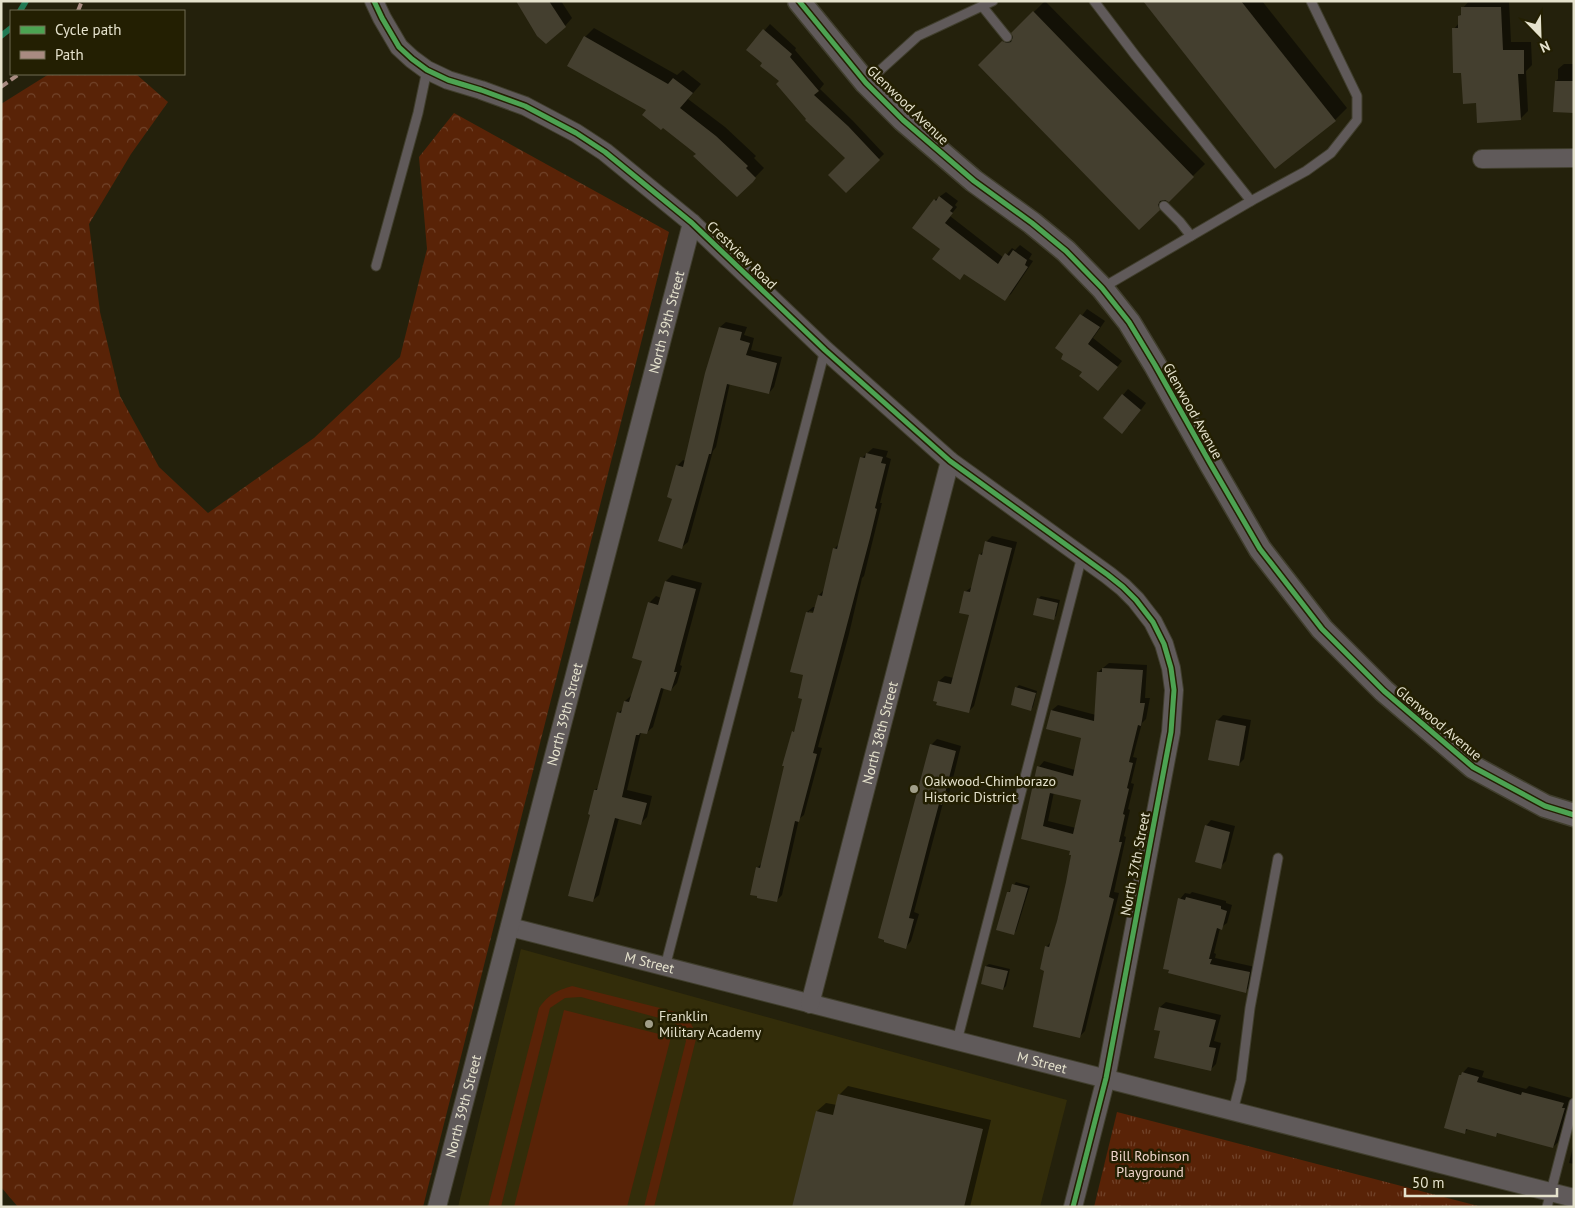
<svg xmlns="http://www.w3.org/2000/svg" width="1575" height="1208" viewBox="0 0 1575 1208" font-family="'PT Sans',sans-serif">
	<defs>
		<pattern id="forest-crowns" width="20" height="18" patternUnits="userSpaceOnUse" patternTransform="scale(1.25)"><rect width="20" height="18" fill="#592307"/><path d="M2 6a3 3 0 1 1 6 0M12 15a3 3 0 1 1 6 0" fill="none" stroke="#71432a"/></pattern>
		<pattern id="park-tufts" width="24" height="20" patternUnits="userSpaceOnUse" patternTransform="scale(1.25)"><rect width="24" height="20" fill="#592307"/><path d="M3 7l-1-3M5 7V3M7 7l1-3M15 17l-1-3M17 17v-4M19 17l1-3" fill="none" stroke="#71432a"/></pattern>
	</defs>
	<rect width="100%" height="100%" fill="#24210c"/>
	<path fill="#332d0a" d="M521 949 1067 1100 1040 1207H458Z"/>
	<g fill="#592307">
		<path d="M572 986 676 1012 690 1022 697 1035 654 1207H644L686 1041 681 1030 674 1022 581 997 565 998 550 1008 501 1207H488L539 1008C549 994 556 991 572 986Z"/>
		<path d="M564 1010 671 1037 627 1207H514Z"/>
	</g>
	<path fill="url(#forest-crowns)" d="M49 74H136L168 102 131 154 89 224 100 312 120 396 159 467 208 513 314 438 400 357 427 249 419 157 454 113 669 232 423 1207H18L1 1187V104Z"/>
	<path fill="url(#park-tufts)" d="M1117 1112 1482 1207H1094Z"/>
	<g fill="#0007" fill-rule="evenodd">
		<path d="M517 1H561L572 18 565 26Z"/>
		<path d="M1045 1 1205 164 1139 229 980 65Z"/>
		<path d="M1145 1H1262L1347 108 1335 120Z"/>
		<path d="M1469 1H1509L1511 42H1531L1532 65 1526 71 1528 111 1520 119 1477 102 1462 72 1454 29 1459 23V17L1462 13 1463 8Z"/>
		<path d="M770 24 796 48 795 50 824 84 820 89 853 121 884 154 846 191 847 158 781 81 764 63 748 50Z"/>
		<path d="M594 28 677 75 683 70 701 84 688 99 725 127 756 156 754 158 764 168 737 196 697 154 648 109 585 37Z"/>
		<path d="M1564 64H1574V112L1556 81 1558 79V69Z"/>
		<path d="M946 192 958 201 955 205 957 207 950 216 1004 258 1012 248 1015 250 1020 245 1032 254 1029 259 1033 261 1011 294 1005 299 941 249 935 200Z"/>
		<path d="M1087 309 1105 321 1093 338 1122 361 1104 384 1084 372 1057 348Z"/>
		<path d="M726 322 747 327 744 335 754 338 751 350 782 357 774 387 769 393 730 383 716 447 713 451 688 542 682 547 674 498 677 466 683 460 686 461 720 327Z"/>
		<path d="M1128 389 1146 403 1128 427 1123 395Z"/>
		<path d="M873 448 888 451 886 457 891 459 880 503H882L864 576 862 578 849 634 818 747 822 748 804 815 799 819 782 895 776 901 757 868 763 862 793 732 797 728 804 698 807 612 813 607H816L819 595 825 589 834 549 839 544 862 458ZM809 611 820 613 809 614Z"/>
		<path d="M992 536 1017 542 974 706 968 712 939 681 945 676 954 678 971 614 965 592 973 586 980 555 984 550 986 542Z"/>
		<path d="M672 575 702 583 680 665 682 666 677 683 671 690 664 688 653 727 646 733 641 732 627 790 652 796 647 817 641 823 619 818 599 895 592 901 591 814 595 790 599 787 618 713 624 708 625 701 633 694 643 660 649 603 656 596 661 598 666 581Z"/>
		<path d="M1041 596 1060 600 1056 616 1053 618 1038 599Z"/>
		<path d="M1109 663 1147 665 1145 698H1150L1146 719 1142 723 1133 757 1137 758 1131 783 1134 784 1128 809 1130 810 1124 836 1126 837 1114 892 1119 893 1085 1031 1080 1036 1046 970V947L1052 941 1067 882 1072 850 1023 838 1039 767 1044 761 1075 770 1083 737 1048 728 1052 710 1058 705 1096 715 1098 672ZM1054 792 1083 799 1076 828 1048 821Z"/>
		<path d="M1019 685 1037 691 1033 707 1030 710 1016 688Z"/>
		<path d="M1223 715 1251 720 1244 759 1238 765 1217 721Z"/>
		<path d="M937 739 961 746 948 798 943 803 914 912 919 914 911 941 906 947 886 939 931 745Z"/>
		<path d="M1211 820 1235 826 1226 861 1220 867 1206 826Z"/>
		<path d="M1016 882 1030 886 1016 931 1013 933 1009 892Z"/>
		<path d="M1192 892 1226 901V903L1232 905 1227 923 1220 928 1214 953 1216 954 1215 958 1255 967 1251 986 1245 991 1170 972 1180 899 1185 893 1190 894Z"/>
		<path d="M989 964 1010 969 1006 986 1003 989 982 984 986 966Z"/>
		<path d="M1166 1002 1221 1015 1214 1041 1221 1043 1216 1064 1210 1070 1162 1030 1160 1007Z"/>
		<path d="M1468 1067 1484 1071 1482 1077 1526 1089 1529 1086 1571 1098 1559 1141 1553 1147 1499 1132 1495 1136 1468 1129 1465 1132 1460 1076Z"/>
		<path d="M848 1086 991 1120 970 1207H794L817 1111 826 1103 837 1105 839 1095Z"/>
		<path d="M1573 1147H1574V1164L1569 1163Z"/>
	</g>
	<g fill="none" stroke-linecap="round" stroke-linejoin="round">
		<g stroke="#217a54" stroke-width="6">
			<path d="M20 11 26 1"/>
			<path d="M1 36 11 28"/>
		</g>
	</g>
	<g fill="#443f2f" fill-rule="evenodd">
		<path d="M516 1H549L566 27 546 44 537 36Z"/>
		<path d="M1143 1H1241L1336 121 1275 169Z"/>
		<path d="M1461 7H1501L1503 50H1524V74H1518L1521 120 1477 123 1476 103 1463 104 1461 73H1453L1452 28H1458V16L1461 15Z"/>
		<path d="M1033 11 1194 177 1169 202 1165 200 1160 201 1158 205 1160 210 1139 230 978 65 1002 41 1007 43 1011 42 1013 37 1011 33Z"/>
		<path d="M763 29 792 54 790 57 819 91 814 95 848 126 880 160 846 193 828 175 845 158 805 120 806 119 776 84 779 81 760 66 762 63 746 50Z"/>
		<path d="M584 36 668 84 673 78 693 93 680 108 716 136 748 166 746 168 756 178 753 182 737 197 693 156 696 154 663 128 661 130 642 115 646 110 567 66Z"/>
		<path d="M1555 81H1574V113L1553 112Z"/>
		<path d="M939 196 953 207 950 211 953 213 945 223 998 264 1005 253 1009 256 1013 250 1027 260 1025 265 1028 267 1005 301 964 274 960 280 932 259 940 249 912 228 934 199 936 201Z"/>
		<path d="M1080 314 1100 327 1088 344 1118 367 1098 391 1079 376 1082 372 1061 359 1063 354 1055 348Z"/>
		<path d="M719 327 742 332 740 340 750 343 746 355 777 363 769 394 727 384 711 454H709L682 549 658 541 672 499 667 497 676 465 683 467 705 373Z"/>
		<path d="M1122 394 1141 410 1122 434 1103 418Z"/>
		<path d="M866 453 883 457 881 463 886 464 875 508 877 509 870 538 813 753 817 754 799 822 795 821 777 902 757 898V896L750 895 756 867 760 868 784 766H782L792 731 794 732 802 699 798 698 803 675 790 672 806 612 813 613 818 595 822 596 833 548 837 549 860 457 865 458Z"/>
		<path d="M985 541 1012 548 969 713 936 705 937 702 933 701 938 681 951 684 969 615 959 613 964 591 970 592 979 554 982 555Z"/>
		<path d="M665 581 696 589 674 672H677L671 691 661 688 647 734 640 733 639 735H636L622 797 647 803 641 825 615 818 593 902 568 896 590 815 588 814 594 790H597L617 712 621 713 624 701 629 702 642 661 632 658 648 602 658 605Z"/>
		<path d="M1037 598 1058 603 1054 620 1033 615Z"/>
		<path d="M1102 668 1143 670 1140 703H1145L1141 726 1138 725 1129 762 1133 763 1127 788 1129 789 1123 814 1125 815 1119 842H1122L1109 897 1114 899 1080 1038 1033 1027 1044 971 1040 969 1045 946 1049 947 1057 921 1066 882 1071 855H1069L1070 851 1021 839 1037 766 1073 776 1081 738 1046 729 1051 710 1094 721 1097 672H1102ZM1050 793 1081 800 1073 834 1043 826Z"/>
		<path d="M1015 687 1036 693 1031 711 1011 705Z"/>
		<path d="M1216 720 1246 726 1239 766 1208 760Z"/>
		<path d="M930 744 956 751 942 805 939 804 929 841 909 918 914 919 906 949 884 942V940L878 938Z"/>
		<path d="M1205 825 1230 832 1221 869 1195 862Z"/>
		<path d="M1012 884 1028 888 1014 935 996 930 1007 892H1010Z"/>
		<path d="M1186 897 1221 906V909L1227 911 1222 930 1217 928 1209 959H1212L1210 964 1250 972 1246 993 1168 973 1169 970 1163 969 1178 898 1185 900Z"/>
		<path d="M985 966 1008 971 1003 990 981 984Z"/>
		<path d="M1159 1007 1216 1020 1209 1047 1216 1048 1211 1071 1154 1058 1160 1031 1154 1030Z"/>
		<path d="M1462 1072 1479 1077 1477 1082 1521 1095 1522 1092 1564 1103 1562 1108H1565L1553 1148 1497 1133 1496 1137 1466 1129 1465 1134 1444 1128 1459 1075H1461Z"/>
		<path d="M838 1094 983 1129 964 1207H792L816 1111 833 1115Z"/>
	</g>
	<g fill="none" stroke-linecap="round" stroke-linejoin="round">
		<g stroke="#403e2d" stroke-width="11">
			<g id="service">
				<path d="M1094 1 1135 55 1251 201"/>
				<path d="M982 6 1007 37"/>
				<path d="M866 83 918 36 993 1"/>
				<path d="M1164 206 1180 222 1191 236"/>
				<path d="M376 266 418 113 427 70"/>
				<path d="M1102 288 1251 201 1306 171 1331 153 1357 120V96L1311 1"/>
				<path d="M665 967 825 350"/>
				<path d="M957 1041 1082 556"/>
				<path d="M1233 1111 1241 1080 1250 1008 1278 858"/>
				<path d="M1547 1207 1574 1103"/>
			</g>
		</g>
		<g stroke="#403e2d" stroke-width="20">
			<g id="minor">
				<path d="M374 1 382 18 399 47 412 59 427 70 448 80 481 90 525 106 576 133 605 152 692 223 825 350 950 461 1108 575 1123 587 1136 600 1153 622 1164 644 1171 668 1174 690 1171 732 1106 1078 1073 1207"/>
				<path d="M1482 159 1574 158"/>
				<path id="s1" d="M510 927 1574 1198"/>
				<path id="s2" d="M810 1004 950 461"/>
				<path id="s3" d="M437 1207 692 223"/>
			</g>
		</g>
		<g stroke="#403e2d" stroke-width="25">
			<path id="tertiary" d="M799 1 866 83 903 120 974 181 1032 223 1066 251 1102 288 1129 322 1155 365 1210 463 1260 549 1322 629 1384 691 1473 767 1545 806 1574 815"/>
		</g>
		<use href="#service" stroke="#605a5a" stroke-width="9"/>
		<use href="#minor" stroke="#605a5a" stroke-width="18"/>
		<use href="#tertiary" stroke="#605a5a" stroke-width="22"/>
		<g stroke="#a88b81" stroke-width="4" stroke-dasharray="8 4" stroke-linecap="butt">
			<path d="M78 11 82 1"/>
			<path d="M1 87 19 74"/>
		</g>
		<g stroke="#231f02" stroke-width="8">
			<g id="cycleway">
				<path d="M374 1 382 18 399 47 412 59 427 70 448 80 481 90 525 106 576 133 605 152 692 223 825 350 950 461 1108 575 1123 587 1136 600 1153 622 1164 644 1171 668 1174 690 1171 732 1106 1078 1073 1207"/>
				<path d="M799 1 866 83 903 120 974 181 1032 223 1066 251 1102 288 1129 322 1155 365 1210 463 1260 549 1322 629 1384 691 1473 767 1545 806 1574 815"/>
			</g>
		</g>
		<use href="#cycleway" stroke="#4ca352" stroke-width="5"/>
	</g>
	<g fill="#a19e89" stroke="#231f02" stroke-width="2">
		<circle cx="914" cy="789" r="5"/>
		<circle cx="649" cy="1024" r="5"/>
	</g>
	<g text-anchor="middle" stroke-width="5" stroke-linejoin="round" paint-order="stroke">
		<g font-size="14" fill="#e5e2cd" stroke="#231f02">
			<text transform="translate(908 105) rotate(44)" y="5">Glenwood Avenue</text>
			<text transform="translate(742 255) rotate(44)" y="5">Crestview Road</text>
			<text dy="5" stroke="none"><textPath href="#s3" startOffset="914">North 39th Street</textPath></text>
			<text transform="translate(1193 411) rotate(61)" y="5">Glenwood Avenue</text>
			<text dy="5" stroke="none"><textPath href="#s3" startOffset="509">North 39th Street</textPath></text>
			<text transform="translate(1439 723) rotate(40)" y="5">Glenwood Avenue</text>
			<text dy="5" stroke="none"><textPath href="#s2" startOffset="280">North 38th Street</textPath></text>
			<text transform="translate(1135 864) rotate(-79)" y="5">North 37th Street</text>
			<text dy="5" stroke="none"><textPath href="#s1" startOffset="144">M Street</textPath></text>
			<text dy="5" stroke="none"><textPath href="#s1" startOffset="549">M Street</textPath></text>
			<text dy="5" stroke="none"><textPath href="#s3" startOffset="104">North 39th Street</textPath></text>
		</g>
		<g font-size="14" fill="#e5e2cd" stroke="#231f02" text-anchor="start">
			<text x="924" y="786">Oakwood-Chimborazo<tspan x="924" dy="16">Historic District</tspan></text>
			<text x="659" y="1021">Franklin<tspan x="659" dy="16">Military Academy</tspan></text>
		</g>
		<g font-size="14" fill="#f0d5cb" stroke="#231f02">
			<text x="1150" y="1161">Bill Robinson<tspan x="1150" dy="16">Playground</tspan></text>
		</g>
	</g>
	<rect width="1575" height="1208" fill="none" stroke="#e5e2cd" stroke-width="5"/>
	<rect x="10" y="10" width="175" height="65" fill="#231f02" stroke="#716d53"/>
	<rect x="20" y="26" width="25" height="8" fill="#4ca352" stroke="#716d53"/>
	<text x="55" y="35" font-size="15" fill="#e5e2cd">Cycle path</text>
	<rect x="20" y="51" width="25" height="8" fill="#a88b81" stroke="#716d53"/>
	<text x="55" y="60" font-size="15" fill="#e5e2cd">Path</text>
	<g transform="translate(1540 35) rotate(157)" stroke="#231f02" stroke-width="4" paint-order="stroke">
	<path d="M0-4L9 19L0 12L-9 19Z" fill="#e5e2cd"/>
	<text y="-8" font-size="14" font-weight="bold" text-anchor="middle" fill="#e5e2cd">N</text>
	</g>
	<path d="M1405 1188v8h152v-8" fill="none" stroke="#e5e2cd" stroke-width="2.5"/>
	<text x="1412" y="1188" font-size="15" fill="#e5e2cd" stroke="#231f02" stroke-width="4" paint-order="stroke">50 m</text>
</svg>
